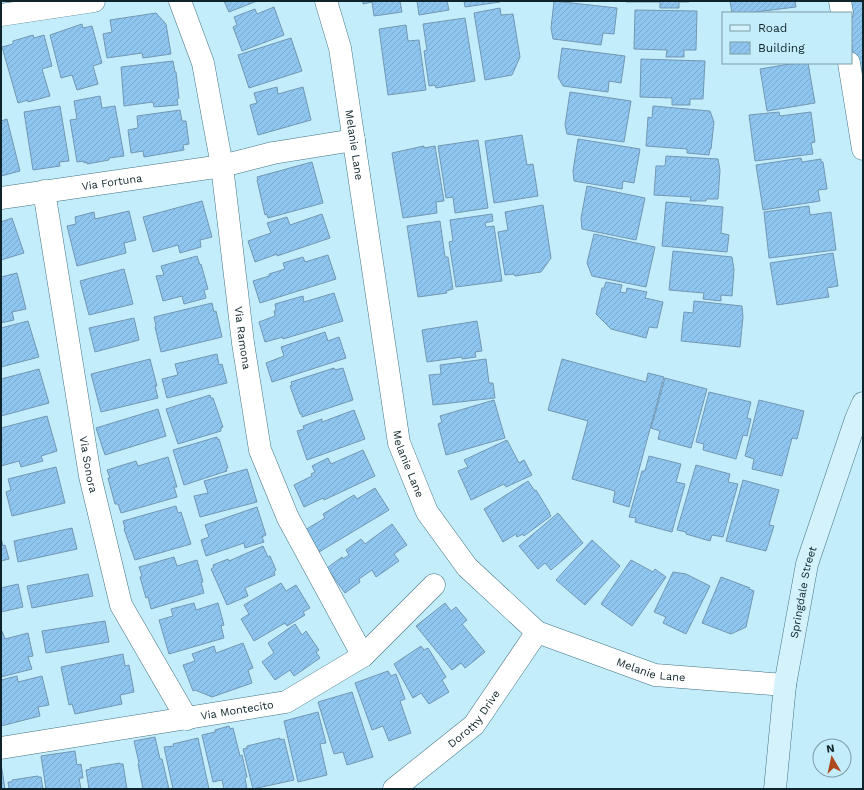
<svg xmlns="http://www.w3.org/2000/svg" width="864" height="790" viewBox="0 0 864 790" font-family="'Work Sans',sans-serif">
	<defs>
		<pattern id="building-hatch" width="6" height="6" patternUnits="userSpaceOnUse"><rect width="6" height="6" fill="#8ec6f0"/><path d="M-1 1l2-2M0 6l6-6M5 7l2-2" fill="none" stroke="#79aace"/></pattern>
	</defs>
	<rect width="100%" height="100%" fill="#c4edfb"/>
	<g fill="url(#building-hatch)" stroke="#7297b3">
		<path d="M224 1H257L229 12Z"/>
		<path d="M363 1H400L402 12 374 16 372 2 363 4Z"/>
		<path d="M417 1H447L449 10 419 15Z"/>
		<path d="M464 1H499L500 2 465 7Z"/>
		<path d="M554 1 617 8 614 34 603 33 601 45 553 39 551 28Z"/>
		<path d="M626 1H689V2H679V8H660V2H626Z"/>
		<path d="M730 1H795L796 7 747 13H732Z"/>
		<path d="M845 1H863V114L851 41V13Z"/>
		<path d="M274 7 284 35 242 51 233 27 237 25 234 17 255 9 257 14Z"/>
		<path d="M500 8 501 15 513 14 520 57 512 75 485 80 474 13Z"/>
		<path d="M635 10 697 11 696 50H684V57H666L667 50 634 49Z"/>
		<path d="M156 13 166 24 171 54 143 58 142 53 107 58 103 34 112 32 110 20Z"/>
		<path d="M465 18 475 81 436 88 435 85 429 86 424 51 427 50 423 24Z"/>
		<path d="M82 24 83 28 92 26 102 63 93 66 98 84 77 90 72 75 61 78 50 35Z"/>
		<path d="M406 25 408 41 419 40 426 90 388 95 379 29Z"/>
		<path d="M33 35 34 38 44 35 52 66 42 69 50 96 28 102V100L18 103 2 47 13 44V41Z"/>
		<path d="M291 38 302 71 249 88 238 55Z"/>
		<path d="M562 48 625 56 621 83 609 81 608 92 563 86 558 77Z"/>
		<path d="M641 59 705 61 703 99H690V105H672V98L640 97Z"/>
		<path d="M173 61 175 72H176L179 98 177 99 178 105 154 107 153 102 124 106 121 67Z"/>
		<path d="M796 63H808L815 103 767 111 760 69Z"/>
		<path d="M277 87 278 94 303 87 311 120 258 135 250 105 257 103 254 93Z"/>
		<path d="M570 92 631 101 624 142 567 134 565 125Z"/>
		<path d="M100 96 102 108 115 106 124 156 109 158V160L87 164V162L84 163V161L77 162 70 120 77 119 74 101Z"/>
		<path d="M60 106 69 161 59 162 60 166 33 170 24 112Z"/>
		<path d="M653 106 710 111 714 122 711 149H710L709 155 687 153V149L646 146 648 117 652 118Z"/>
		<path d="M180 110 182 121H186L189 144 183 145 184 150 144 157 143 151 131 153 128 130 138 128 137 116Z"/>
		<path d="M779 112 780 116 811 112 815 142 811 143 813 154 755 161 749 115Z"/>
		<path d="M7 119 20 171 1 176V121Z"/>
		<path d="M522 135 527 165 533 164 538 196 494 203 485 141Z"/>
		<path d="M578 139 640 149 634 183 623 181 622 189 574 181 573 171Z"/>
		<path d="M478 140 488 208 455 213 453 197 446 198 438 146Z"/>
		<path d="M424 146V148L435 146 444 201 436 202 437 213 403 218 392 153Z"/>
		<path d="M666 156 718 159 720 170 718 199H706V201H690L691 197 654 195 656 166H665Z"/>
		<path d="M801 158 802 162 821 159V162H823L827 189 818 190 820 201 763 210 756 165Z"/>
		<path d="M312 162 323 203 268 218 267 214 265 215 257 180H258L257 177Z"/>
		<path d="M587 186 645 198 636 240 582 229 581 218Z"/>
		<path d="M202 201 212 237 200 240 201 247 180 253 178 245 153 252 143 217Z"/>
		<path d="M666 202 723 207 721 233 729 235 727 252 662 246Z"/>
		<path d="M543 205 551 258 541 272 515 276 514 274 505 275 498 232 508 230 505 212Z"/>
		<path d="M809 206 810 215 831 212 836 250 769 258 764 212Z"/>
		<path d="M129 211 136 240 124 243 126 253 77 266 67 226 76 224 75 217 94 212 95 219Z"/>
		<path d="M322 214 330 238 277 256V254L255 262 248 241 271 233 267 223 287 217 290 225Z"/>
		<path d="M492 214 493 221 485 223 486 227 494 226 502 281 456 287 449 242 453 241 450 220Z"/>
		<path d="M12 218 24 253 1 260V222Z"/>
		<path d="M440 221 445 257H448L453 289 446 291 447 293 418 297 407 226Z"/>
		<path d="M594 234 655 247 646 287 592 276 587 263Z"/>
		<path d="M673 251 732 257 734 270 732 296 721 295V301L703 299 704 293 669 290Z"/>
		<path d="M833 253 838 286 827 288 829 297 777 305 770 263Z"/>
		<path d="M328 255 336 279 260 303 253 281 269 276V274L285 269 283 263 303 257 305 262Z"/>
		<path d="M197 256 200 265 201 264 208 289 204 290 206 298 184 304 182 296 163 301 156 276 164 275 161 266Z"/>
		<path d="M124 269 133 304 89 315 80 281Z"/>
		<path d="M17 273 26 309 12 312 14 320 1 323V277Z"/>
		<path d="M606 282 622 285 620 292 626 293 627 288 647 292 645 298 663 302 657 328 649 327 646 338 611 329 596 314 602 288H604Z"/>
		<path d="M334 293 343 321 283 339V337L265 342 259 322 275 316 274 311 276 310 275 304 303 296 304 302Z"/>
		<path d="M694 301 742 306 743 317 740 347 681 341 684 312 693 313Z"/>
		<path d="M212 303 214 312 216 311 222 337 161 352 155 327 156 326 154 317Z"/>
		<path d="M134 318 139 340 95 352 89 328Z"/>
		<path d="M28 321 39 357 1 367V328Z"/>
		<path d="M477 321 482 351 475 352 476 357 462 359V357L427 362 422 330Z"/>
		<path d="M325 332 328 341 339 337 346 358 272 382 266 363 284 356 281 347Z"/>
		<path d="M217 354 219 365 222 364 227 383 167 398 162 379 178 375 175 364Z"/>
		<path d="M150 359 157 386H155L158 398 101 412 91 374Z"/>
		<path d="M486 359 489 383H493L495 398 433 405 429 375 441 374 440 365Z"/>
		<path d="M562 359 646 382 648 373 664 377 629 507 613 502 615 491 572 479 588 421 548 410Z"/>
		<path d="M334 368 335 370 343 368 353 400 302 417V414H300L290 386 292 385 291 382Z"/>
		<path d="M39 369 49 403 1 416V379Z"/>
		<path d="M665 378 707 389 691 448 658 439 660 431 651 428Z"/>
		<path d="M709 392 751 402 747 418 751 419 747 436 743 435 736 459 703 450 704 444 696 442Z"/>
		<path d="M210 395 211 398H213L223 427 221 428V431L178 444 166 409Z"/>
		<path d="M494 400 505 438 446 455 438 424 442 422 440 416Z"/>
		<path d="M759 400 804 411 797 439 792 438 782 476 752 469 754 459 745 456Z"/>
		<path d="M158 409 166 436 105 455 96 428Z"/>
		<path d="M354 410 365 439 307 460 297 431 304 429 303 426 322 419V422Z"/>
		<path d="M47 416 57 451 41 456 43 461 21 467 19 461 1 466V440H2L1 428Z"/>
		<path d="M217 437V439H219L228 468H226L227 471 184 485 173 450Z"/>
		<path d="M507 440 519 463 524 460 532 475 506 487 504 484 471 500 458 471 468 467 464 460Z"/>
		<path d="M363 450 375 476 324 500 323 498 304 507 294 485 312 476 311 474 315 472 312 466 328 458 331 464Z"/>
		<path d="M649 456 681 464 676 482 685 484 672 532 635 522 636 518 629 517 642 471H645Z"/>
		<path d="M168 457 177 487H174L177 497 121 513 118 504H115L108 478H110L107 470 136 461 138 466Z"/>
		<path d="M696 465 730 474 728 482 738 484 723 537 712 535 710 541 686 534V532L677 530Z"/>
		<path d="M56 467 65 503 12 516 6 492 11 490 8 479Z"/>
		<path d="M247 469 257 502 200 517 194 496 208 493 204 481Z"/>
		<path d="M743 480 779 490 769 525 774 526 766 551 726 541Z"/>
		<path d="M528 481 535 491 536 490 550 513H549L551 516 524 536 523 534 517 537 516 534 503 542 484 509Z"/>
		<path d="M375 488 389 510 319 552 305 530 325 518 323 514 354 495 357 499Z"/>
		<path d="M176 506 178 513 181 512 191 544 135 560 124 529 125 528 123 521Z"/>
		<path d="M257 507 266 535 262 537 264 542 245 548 244 543 206 556 201 540 209 537 205 525Z"/>
		<path d="M558 513 583 543 551 570 545 563 538 569 519 546Z"/>
		<path d="M392 524 407 545 394 554 399 561 376 577 372 570 359 579 360 582 345 593 327 568 342 557 343 559 349 555 346 550 361 539 365 544Z"/>
		<path d="M72 528 77 549 18 562 14 541Z"/>
		<path d="M1 538 3 546 5 545 9 559 1 561Z"/>
		<path d="M592 540 620 566 585 605 556 580Z"/>
		<path d="M263 546 268 557 270 556 276 570 274 572 275 575 245 588 248 596 227 605 211 569 214 567 213 565 228 559 229 561Z"/>
		<path d="M174 557 177 566 197 560 203 582H201L204 593 151 609 148 597 146 598 140 577 142 576 139 567Z"/>
		<path d="M631 560 653 572 655 569 666 577 632 626 601 604Z"/>
		<path d="M673 572 686 574 710 586 686 634 663 623 666 617 654 612Z"/>
		<path d="M88 574 93 596 32 608 27 586Z"/>
		<path d="M721 577 750 588 749 589 754 591 746 627 731 634 702 623Z"/>
		<path d="M281 583 286 591 296 585 310 608 303 612 305 615 287 626 285 623 254 641 241 619 249 614 244 605Z"/>
		<path d="M18 584 23 607 1 612V588Z"/>
		<path d="M194 603 196 610 218 603 224 625 221 626 224 638 169 654 159 620 173 616 171 609Z"/>
		<path d="M445 603 451 611 456 607 467 620 462 624 485 652 465 668 461 663 452 670 416 626Z"/>
		<path d="M105 621 109 642 46 653 42 631Z"/>
		<path d="M295 624 302 635 306 631 319 650 316 652 320 658 294 676 290 670 275 680 262 662 274 653 268 643Z"/>
		<path d="M1 631H2L5 639 28 633 33 656 28 657 32 669 1 677Z"/>
		<path d="M243 643 253 668 248 670 252 683 212 697 195 690 193 691 183 665 195 661 192 654 214 646 216 653Z"/>
		<path d="M421 646 424 650 428 648 446 677 442 680 449 692 429 704 421 693 413 698 394 664Z"/>
		<path d="M123 654 125 666 129 665 134 692 120 695 122 704 75 714 72 704 69 705 61 667Z"/>
		<path d="M388 671 391 676 396 674 405 699 400 701 411 733 389 741 383 726 372 730 355 683Z"/>
		<path d="M17 676 18 682 42 676 49 705 38 707 40 716 1 726V680Z"/>
		<path d="M352 692 373 757 347 765 343 752 334 754 318 702Z"/>
		<path d="M318 712 326 743 320 744 327 775 298 782 284 721Z"/>
		<path d="M229 726 230 729 233 728 240 756 242 755 247 777 245 778 247 789H224L222 780 213 782 202 735 215 732V730Z"/>
		<path d="M155 737 160 759H162L169 789H143L138 764 139 763 134 741Z"/>
		<path d="M198 738 209 789H173L164 747 174 746 173 744Z"/>
		<path d="M280 738V740L284 739 294 780 253 789 243 749 247 748V746Z"/>
		<path d="M75 751 77 765 81 764 83 778H79L81 789H46L41 756Z"/>
		<path d="M1 763 5 789H1Z"/>
		<path d="M120 763V764H123L127 789H89L86 770 91 769 90 768Z"/>
		<path d="M38 776V777H41L43 789H9L8 782H12V780Z"/>
	</g>
	<g fill="none" stroke-linecap="round" stroke-linejoin="round">
		<g stroke="#417382" stroke-width="23">
			<g id="street">
				<path id="s1" d="M180 1 203 63 222 166 243 343 260 450 288 518 363 656"/>
				<path id="s2" d="M326 1 340 48 399 443 427 512 467 567 537 632 655 675 785 685"/>
				<path d="M840 1 842 13"/>
				<path d="M1 15 94 1"/>
				<path d="M849 63 863 149"/>
				<path id="s3" d="M44 191 90 476 121 605 187 719"/>
				<path id="s4" d="M1 198 222 166 273 153 354 140"/>
				<path id="s5" d="M1 748 286 702 363 656 434 585"/>
				<path id="s6" d="M394 789 474 725 537 632"/>
			</g>
		</g>
		<g stroke="#417382" stroke-width="23">
			<g id="secondary">
				<path id="s7" d="M775 789 785 685 807 564 856 419 863 403"/>
			</g>
		</g>
		<use href="#street" stroke="#fff" stroke-width="22"/>
		<use href="#secondary" stroke="#d4f2fb" stroke-width="22"/>
	</g>
	<g text-anchor="middle" stroke-width="3" stroke-linejoin="round" paint-order="stroke">
		<g font-size="11" fill="#0f242a" stroke="#c4edfb">
			<text dy="4" stroke="none"><textPath href="#s2" startOffset="147">Melanie Lane</textPath></text>
			<text dy="4" stroke="none"><textPath href="#s4" startOffset="112">Via Fortuna</textPath></text>
			<text dy="4" stroke="none"><textPath href="#s1" startOffset="344">Via Ramona</textPath></text>
			<text dy="4" stroke="none"><textPath href="#s2" startOffset="471">Melanie Lane</textPath></text>
			<text dy="4" stroke="none"><textPath href="#s3" startOffset="277">Via Sonora</textPath></text>
			<text dy="4" stroke="none"><textPath href="#s7" startOffset="199">Springdale Street</textPath></text>
			<text dy="4" stroke="none"><textPath href="#s2" startOffset="807">Melanie Lane</textPath></text>
			<text dy="4" stroke="none"><textPath href="#s5" startOffset="239">Via Montecito</textPath></text>
			<text dy="4" stroke="none"><textPath href="#s6" startOffset="107">Dorothy Drive</textPath></text>
		</g>
	</g>
	<rect width="864" height="790" fill="none" stroke="#0f242a" stroke-width="4"/>
	<rect x="722" y="12" width="130" height="52" fill="#c4edfb" stroke="#7c9da7"/>
	<rect x="730" y="25" width="20" height="6" fill="#d4f2fb" stroke="#7c9da7"/>
	<text x="758" y="32" font-size="12" fill="#0f242a">Road</text>
	<rect x="730" y="42" width="20" height="12" fill="url(#building-hatch)" stroke="#7c9da7"/>
	<text x="758" y="52" font-size="12" fill="#0f242a">Building</text>
	<g transform="translate(832 758) rotate(351)"><circle r="19" fill="#c4edfb" stroke="#7c9da7"/>
	<path d="M0-3L7 15L0 10L-7 15Z" fill="#ae481e"/>
	<text y="-6" font-size="11" font-weight="bold" text-anchor="middle" fill="#0f242a">N</text>
	</g>
</svg>
